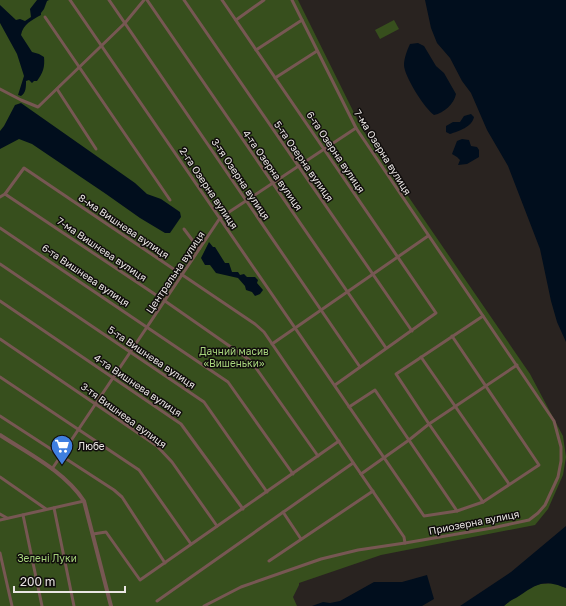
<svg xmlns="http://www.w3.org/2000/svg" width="566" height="606" viewBox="0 0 566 606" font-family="'Golos Text',sans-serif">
	<rect width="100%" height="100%" fill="#292320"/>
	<g fill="#374f1d">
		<path d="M0 0H298L362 129 530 374 563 436 566 457 563 475 548 509 535 525 381 555 299 583V585L293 597 297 606H0Z"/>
		<path d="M394 20 399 29 380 39 375 30Z"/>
		<path d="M554 583 566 588V606H504C509 601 531 586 537 585 543 583 549 584 554 583Z"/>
	</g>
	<g fill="#010e1d">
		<path d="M37 0H49L47 1 44 9 41 13V15C32 20 23 24 21 35L32 52 39 54 44 57C45 67 43 73 37 81H34L32 83 29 80 26 81C26 87 26 93 21 96L18 95 24 76 17 54 0 23V5L16 20 20 19 25 21 31 17 30 9Z"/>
		<path d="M425 0H566V342L557 322 551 301 540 249 508 166 487 130 471 93 462 81 450 58 437 43 431 28Z"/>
		<path d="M418 43 424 46 436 66 444 73 456 94C454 104 444 113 434 115 425 109 404 76 404 65 404 59 407 50 410 44Z"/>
		<path d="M21 103 135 183 147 194 161 199 180 212 181 217 170 233H165L140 218 106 194 32 144 19 139 0 149V131L4 126 15 105Z"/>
		<path d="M471 114 474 117C472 127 459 131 450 134L446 132V126L453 122H460L464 116Z"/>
		<path d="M462 139 469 140 471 146 477 147 479 150V157L467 164 458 165 460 160 457 157 452 154 457 141Z"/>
		<path d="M209 242 213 247H215L225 263H229L232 272H238L240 275 244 274 247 277H255L258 280 257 283 263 290 260 294 255 296 252 292 246 290 245 286 238 278 216 273 210 265H205L201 258Z"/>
		<path d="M566 526V588C544 579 538 583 519 596 513 600 510 600 504 606H460L511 572Z"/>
		<path d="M427 575 434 599 422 606H312L323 602 330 603 340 601 374 582H402Z"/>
	</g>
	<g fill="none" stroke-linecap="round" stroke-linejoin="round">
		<g stroke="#775753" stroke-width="3">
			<path d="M70 0 424 516 457 511 483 502 539 465 452 336"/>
			<path d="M109 0 360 367"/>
			<path d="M147 0 386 348"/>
			<path d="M184 0 412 331"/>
			<path d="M222 0 436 313 335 385"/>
			<path d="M45 17 170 200"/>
			<path d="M236 20 264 0"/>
			<path d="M256 50 302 20"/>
			<path d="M275 78 317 51"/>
			<path d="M0 89 21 100 38 107 125 23 144 0"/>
			<path d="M57 89 96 149"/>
			<path d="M5 194 165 301 251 361 318 456"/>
			<path d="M0 197 5 194 24 168 255 324 264 332 404 537 405 543"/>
			<path d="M0 228 228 382 293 474"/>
			<path d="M184 229 199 249"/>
			<path d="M0 264 204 402 267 492"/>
			<path d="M0 301 181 424 243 509"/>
			<path d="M483 316 396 374 429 424 483 502"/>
			<path d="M0 339 157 446 172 462 217 526"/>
			<path d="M272 344 428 236"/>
			<path d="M421 357 509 484"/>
			<path d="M0 377 139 470 191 544"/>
			<path d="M349 407 375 390 457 511"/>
			<path d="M0 416 114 490 122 497 165 563"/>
			<path d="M52 469 220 218 356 128"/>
			<path d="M361 474 409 440 429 424 517 365"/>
			<path d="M0 477 46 509"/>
			<path d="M54 508 74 606"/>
			<path d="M283 512 301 539"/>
			<path d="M0 514 7 518"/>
			<path d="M23 515 42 606"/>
			<path d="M0 520 84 501"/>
			<path d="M93 534 106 532 140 580 339 441"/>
			<path d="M0 553 12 606"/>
			<path d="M269 561 373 491"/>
			<path d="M157 601 353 463"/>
			<path d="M204 606 241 587 321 559 358 550 405 543 492 528 529 520 538 513 545 505 558 477 561 461V447L554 421 356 128 292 0"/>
		</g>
		<path stroke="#775753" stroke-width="4" d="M0 435C29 454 64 471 84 501L111 606"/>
	</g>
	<defs>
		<g id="supermarket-pin" transform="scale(1.15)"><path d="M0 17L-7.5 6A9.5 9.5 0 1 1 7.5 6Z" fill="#3f7fe0" stroke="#100d0c"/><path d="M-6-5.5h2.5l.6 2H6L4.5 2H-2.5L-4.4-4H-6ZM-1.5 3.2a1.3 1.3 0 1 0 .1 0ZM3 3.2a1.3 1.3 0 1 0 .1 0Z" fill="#fff"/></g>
	</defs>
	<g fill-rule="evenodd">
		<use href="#supermarket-pin" x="62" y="446"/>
	</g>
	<g text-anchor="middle" stroke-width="3" stroke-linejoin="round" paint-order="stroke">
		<g font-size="10" fill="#eae6e4" stroke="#100d0c">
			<text transform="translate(336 152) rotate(56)" y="4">6-та Озерна вулиця</text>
			<text transform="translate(383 152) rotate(58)" y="4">7-ма Озерна вулиця</text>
			<text transform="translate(304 161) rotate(55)" y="4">5-та Озерна вулиця</text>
			<text transform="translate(273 170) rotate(55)" y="4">4-та Озерна вулиця</text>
			<text transform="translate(241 179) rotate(56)" y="4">3-тя Озерна вулиця</text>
			<text transform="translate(209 188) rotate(56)" y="4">2-га Озерна вулиця</text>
			<text transform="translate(124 226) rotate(34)" y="4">8-ма Вишнева вулиця</text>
			<text transform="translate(102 249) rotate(34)" y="4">7-ма Вишнева вулиця</text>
			<text transform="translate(175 272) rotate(-56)" y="4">Центральна вулиця</text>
			<text transform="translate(86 275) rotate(34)" y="4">6-та Вишнева вулиця</text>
			<text transform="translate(152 357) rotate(34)" y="4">5-та Вишнева вулиця</text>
			<text transform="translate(138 385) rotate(34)" y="4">4-та Вишнева вулиця</text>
			<text transform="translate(124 415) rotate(36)" y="4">3-тя Вишнева вулиця</text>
			<text transform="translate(474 522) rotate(-11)" y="4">Приозерна вулиця</text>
		</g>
		<g font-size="10" fill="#a7d57c" stroke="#100d0c">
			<text x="234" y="355">Дачний масив<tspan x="234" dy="12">«Вишеньки»</tspan></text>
			<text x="47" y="562">Зелені Луки</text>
		</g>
		<g font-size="10" fill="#eae6e4" stroke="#100d0c" text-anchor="start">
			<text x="78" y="450">Любе</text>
		</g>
	</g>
	<path d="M14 586v6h111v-6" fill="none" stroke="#eae6e4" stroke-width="2"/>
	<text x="20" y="586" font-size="12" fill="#eae6e4" stroke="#100d0c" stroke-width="3" paint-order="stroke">200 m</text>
</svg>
